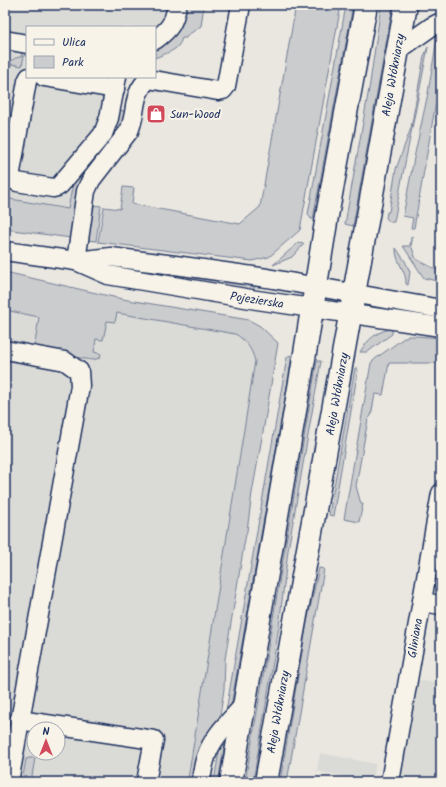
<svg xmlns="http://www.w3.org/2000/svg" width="446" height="787" viewBox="0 0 446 787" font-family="Kalam,sans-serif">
	<rect width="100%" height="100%" fill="#eae7e0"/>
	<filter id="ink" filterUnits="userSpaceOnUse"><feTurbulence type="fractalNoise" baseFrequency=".025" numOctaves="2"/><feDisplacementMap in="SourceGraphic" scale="8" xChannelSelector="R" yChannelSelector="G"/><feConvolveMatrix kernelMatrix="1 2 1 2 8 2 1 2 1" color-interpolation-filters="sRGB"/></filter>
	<g filter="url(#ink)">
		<g fill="#dadad6" fill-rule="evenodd">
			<path d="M5 5H185L181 25 178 29 155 48V27H27V77H124L114 130 112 136 71 188 68 209 5 198 7 187 5 181Z"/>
			<path d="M5 293 235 334 242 338 253 354 255 360 188 779 177 778V782H5ZM34 729H58V753H34Z"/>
			<path d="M418 680 441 684V782H400Z"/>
			<path d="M320 753 376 764 372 782 317 771Z"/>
		</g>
		<g fill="#cbcccd" stroke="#737e96">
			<path d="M186 5H204L201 26 188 35 186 38H182C179 51 166 53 155 58V50C177 33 181 33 186 5Z"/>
			<path d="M296 5H341L300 230 269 257 252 261 98 242 104 207 120 209 123 187 134 188 132 204 240 224 260 207Z"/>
			<path d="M346 5H352L351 16 313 219H311L308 214Z"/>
			<path d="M381 5H393L353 226 345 224 370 83Z"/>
			<path d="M441 29V73L414 228H411L413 218 403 216 414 158 428 93 438 32Z"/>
			<path d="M428 47C417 106 404 164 394 222H390L386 218 387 212H389L396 169 411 128 424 56Z"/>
			<path d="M22 52 27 53V56L24 55 22 66 11 64 5 100C5 86 1 58 21 57Z"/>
			<path d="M118 110 125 111 122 126 111 144 79 182 71 238 5 229V181L7 187 5 198 68 209 73 183 112 136 116 124Z"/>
			<path d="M93 205 101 206 96 241 87 240Z"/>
			<path d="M411 237H413L411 245 416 259 441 272V282L424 278 403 246H410Z"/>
			<path d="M298 243 304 244 292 257 273 265Z"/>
			<path d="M396 248 405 261 410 272 408 285 406 284C407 271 395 262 396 248Z"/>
			<path d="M5 272 122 299 249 320 260 326 278 343 263 432 252 493 247 531 245 539 225 659 224 689 220 716 193 782H177V778L188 779 255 361C252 349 245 339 235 334L117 313 115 322 107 321 103 340 96 339 94 352 101 354 100 358 92 360 34 350 39 317 5 310Z"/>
			<path d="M171 273 255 284 254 291 170 277 169 274Z"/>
			<path d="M392 329V334L389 336 369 351 367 352H360C367 340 378 330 392 329Z"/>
			<path d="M408 336H415L441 338V363H389L383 395 375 394 371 416 368 419 356 486 361 504H363L359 522 344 519 371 363 375 359 404 338Z"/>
			<path d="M291 355V364L231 706 225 717 287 357 288 356Z"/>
			<path d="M317 361H321L288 550 279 627 253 782H245Z"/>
			<path d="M355 368H357L358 370 333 516 329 515Z"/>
			<path d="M319 568 324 569 287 782H280L307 622Z"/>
			<path d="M227 732 218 782H214L221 739Z"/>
			<path d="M30 758H35L31 782H22L26 759Z"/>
		</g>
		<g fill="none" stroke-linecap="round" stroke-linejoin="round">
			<g stroke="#1b2f5e" stroke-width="21">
				<g id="minor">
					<path d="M5 40 27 44"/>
					<path d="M155 40C170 29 174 23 177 5"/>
					<path d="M397 51 431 27 441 22"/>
					<path d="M29 77 27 81 11 172C11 177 13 179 17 182L53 188 57 187 60 185 103 134 109 118 117 77"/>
					<path d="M44 77 115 89"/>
					<path d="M5 251 76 261 108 275 257 300 441 327"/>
					<path d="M76 261 111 257 175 265 267 278 441 309"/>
					<path d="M76 261 86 191 91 180 129 131C138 110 131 96 148 79L218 91 223 90 226 86 241 5"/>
					<path d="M5 350 65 361 79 371 80 386 9 782"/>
					<path d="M422 602 441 605"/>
					<path d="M19 720 154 740 146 782"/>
					<path d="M201 782C202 774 203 765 206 757 212 737 231 720 245 704"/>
					<path d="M390 782 441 493"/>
				</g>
			</g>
			<g stroke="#1b2f5e" stroke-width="25">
				<g id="major">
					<path d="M231 782 305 353 327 216 366 5"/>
					<path d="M266 782 406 5"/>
				</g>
			</g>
			<use href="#minor" stroke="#f7f3e8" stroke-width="18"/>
			<use href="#major" stroke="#f7f3e8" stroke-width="22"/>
		</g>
	</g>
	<defs>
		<g id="shop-square" transform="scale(1)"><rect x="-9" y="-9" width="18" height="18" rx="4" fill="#d1495b" stroke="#f7f3e8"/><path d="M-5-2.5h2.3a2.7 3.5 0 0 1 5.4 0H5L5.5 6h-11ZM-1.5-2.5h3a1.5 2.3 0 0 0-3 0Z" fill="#fff"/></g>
	</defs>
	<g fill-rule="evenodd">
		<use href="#shop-square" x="156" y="114"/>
	</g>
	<g text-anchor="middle" stroke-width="4" stroke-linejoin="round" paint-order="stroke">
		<g font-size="12" fill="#1b2f5e" stroke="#f7f3e8">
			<text transform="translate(393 75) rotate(-80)" y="4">Aleja Włókniarzy</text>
			<text transform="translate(257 300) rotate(9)" y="4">Pojezierska</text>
			<text transform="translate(337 394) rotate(-80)" y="4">Aleja Włókniarzy</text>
			<text transform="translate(415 638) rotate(-80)" y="4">Gliniana</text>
			<text transform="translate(278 712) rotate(-80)" y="4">Aleja Włókniarzy</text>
		</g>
		<g font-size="12" fill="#1b2f5e" stroke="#f7f3e8" text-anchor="start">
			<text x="170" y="118">Sun-Wood</text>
		</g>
	</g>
	<rect width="446" height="787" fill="none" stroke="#f7f3e8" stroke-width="20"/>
	<rect x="10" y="10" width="426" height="767" fill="none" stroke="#1b2f5e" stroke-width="1.5" filter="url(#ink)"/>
	<rect x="26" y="26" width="130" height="52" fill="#f7f3e8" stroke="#9fa5b1"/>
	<rect x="34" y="39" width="20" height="6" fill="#f7f3e8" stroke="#9fa5b1"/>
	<text x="62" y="46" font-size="12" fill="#1b2f5e">Ulica</text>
	<rect x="34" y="56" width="20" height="12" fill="#cbcccd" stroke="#9fa5b1"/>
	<text x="62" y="66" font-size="12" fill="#1b2f5e">Park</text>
	<g transform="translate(46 741)"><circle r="19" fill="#f7f3e8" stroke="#9fa5b1"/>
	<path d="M0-3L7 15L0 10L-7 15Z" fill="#d1495b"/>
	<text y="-6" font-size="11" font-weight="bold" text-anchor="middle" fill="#1b2f5e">N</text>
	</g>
</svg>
